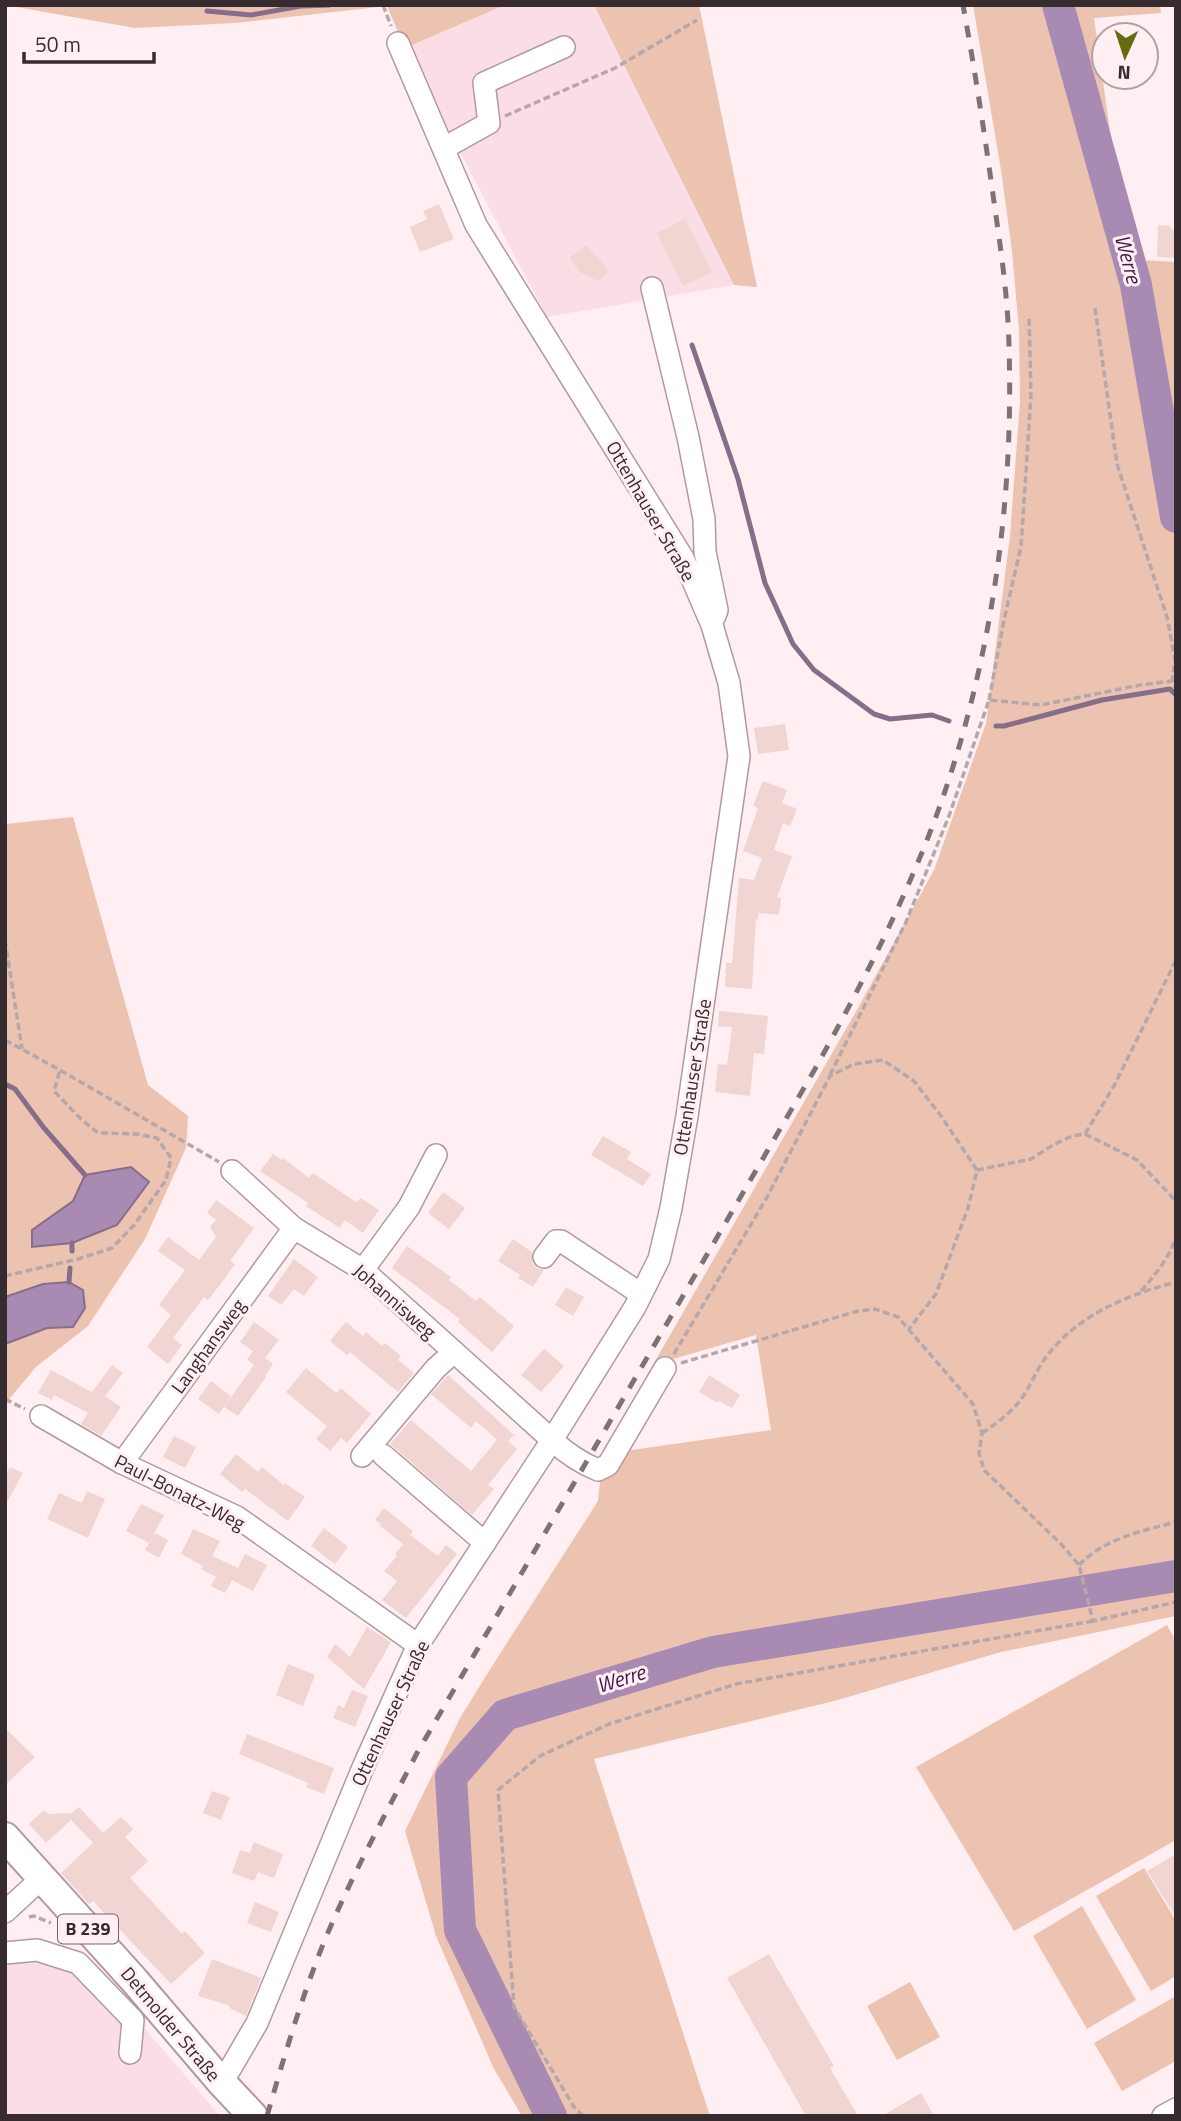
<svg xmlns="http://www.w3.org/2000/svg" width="1181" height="2121" viewBox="0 0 1181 2121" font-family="'Titillium Web',sans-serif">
	<rect width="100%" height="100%" fill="#ffeff2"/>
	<g fill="#fbdee5">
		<path d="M505 5H594L734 285 547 317 405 48Z"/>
		<path d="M5 1948 89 1964 220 2116H5Z"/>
	</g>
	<g fill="#ecc3b0">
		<path d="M5 5H505L405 48 387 6 235 23 135 28Z"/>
		<path d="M594 5H699L757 287 734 285Z"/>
		<path d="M973 5H1160L1161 13 1094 18 1116 173 1140 260 1176 262V1616L1001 1652 834 1701 594 1759 710 2116H522L494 2069 436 1936 405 1831 460 1718 489 1671 598 1501 600 1481 625 1451 771 1430 756 1335 666 1361 615 1438 600 1457 854 1015 934 870 986 723 1010 536 1020 401 1019 331 1012 251 1001 170Z"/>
		<path d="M73 817 148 1085 188 1116 186 1148 145 1239 88 1326 36 1367 5 1404V824Z"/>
		<path d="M1167 1625 1176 1641V1840L1014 1931 916 1767Z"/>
		<path d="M1144 1868 1176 1921V1976L1151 1991 1096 1896Z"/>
		<path d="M1082 1906 1136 2000 1087 2029 1033 1936Z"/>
		<path d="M910 1982 940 2037 897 2060 867 2006Z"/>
		<path d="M1176 1996V2061L1122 2091 1094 2043Z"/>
	</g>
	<g fill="#a88ab3" stroke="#866e8b" stroke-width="2">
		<path d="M131 1167 149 1182 117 1225 72 1243 32 1247V1230L73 1201 85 1175Z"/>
		<path d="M69 1282 83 1290 85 1308 73 1327 47 1328 5 1344V1297L43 1284Z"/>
	</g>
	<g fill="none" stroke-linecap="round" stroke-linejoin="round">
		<g stroke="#866e8b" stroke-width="5">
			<path d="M207 11 251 15 301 6 330 5"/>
			<path d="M692 345 738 479 765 583 793 644 814 670 874 714 890 719 932 715 949 721"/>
			<path d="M996 726H1004L1102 700 1170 689 1176 695"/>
			<path d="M5 1084 15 1089 44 1128 85 1175"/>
			<path d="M72 1251V1243"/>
			<path d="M69 1282 70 1268"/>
		</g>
		<g stroke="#a88ab3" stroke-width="32">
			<path d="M1058 5 1136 285 1176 517"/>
			<path d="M551 2116 460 1930 451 1777 505 1715 713 1652 1176 1576"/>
		</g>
	</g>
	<g fill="#f0d5d2">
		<path d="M439 204 454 239 420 252 410 227 427 219 423 211Z"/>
		<path d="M685 219 712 272 683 286 657 233Z"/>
		<path d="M1158 225 1171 226V229L1176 230V258L1157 257Z"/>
		<path d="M586 245 609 271 598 281 580 272 569 258Z"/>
		<path d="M785 724 789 750 758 754 754 728Z"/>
		<path d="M763 781 787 790 782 803 797 809 790 826 783 823 774 850 792 856 777 897 781 898 779 915 759 913 758 920 756 919 752 989 725 987 726 963H732L739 878 754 880 762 858 743 851 758 808 753 806Z"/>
		<path d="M719 1011 768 1016 764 1054 754 1053 750 1096 715 1092 718 1064 727 1065 732 1027 718 1026Z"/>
		<path d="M603 1136 631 1152 627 1159 651 1174 643 1186 591 1155Z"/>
		<path d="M273 1154 282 1160 283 1158 309 1178 313 1173 356 1202 361 1198 379 1210 363 1233 345 1220 340 1228 306 1206 308 1203 260 1171Z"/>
		<path d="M443 1192 465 1208 449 1229 428 1213Z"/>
		<path d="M216 1200 254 1228 230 1261 235 1264 222 1282 208 1300 204 1297 173 1338 182 1345 168 1364 147 1347 171 1315 159 1305 185 1270 158 1251 168 1237 199 1260 216 1237 210 1227 216 1220 207 1213Z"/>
		<path d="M513 1239 532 1252V1263L537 1268 544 1270 533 1287 518 1278 520 1275 498 1261Z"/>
		<path d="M407 1246 451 1277 449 1280 476 1301 480 1297 514 1326 492 1352 458 1322 460 1319 392 1268Z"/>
		<path d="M294 1259 318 1277 304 1296 294 1289 281 1305 268 1296Z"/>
		<path d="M566 1287 584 1297 573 1316 555 1305Z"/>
		<path d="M254 1322 279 1340 265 1358 273 1364 265 1376 266 1377 238 1416 224 1407 254 1365 247 1359 253 1351 240 1342Z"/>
		<path d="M346 1322 363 1336 366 1332 382 1346 385 1343 401 1356 398 1360 414 1373 398 1392 350 1352 347 1355 330 1341Z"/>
		<path d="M544 1349 564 1366 541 1392 521 1375Z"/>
		<path d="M112 1365 123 1373 105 1396 121 1407 101 1436 81 1424 88 1413 54 1395 52 1400 38 1393 51 1370 92 1392Z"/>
		<path d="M306 1368 336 1393 341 1388 371 1414 347 1443 341 1438 330 1451 316 1439 327 1426 286 1392Z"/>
		<path d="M448 1375 514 1435 508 1441 517 1449 488 1485 494 1489 472 1515 390 1444 411 1420 471 1471 497 1440 476 1421 471 1428 431 1394Z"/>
		<path d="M709 1375 740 1395 732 1408 719 1401 718 1403 699 1392Z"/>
		<path d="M211 1381 231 1396 219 1414 198 1399Z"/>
		<path d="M174 1436 196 1447 185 1468 163 1457Z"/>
		<path d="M236 1454 258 1472 262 1467 284 1485 285 1483 305 1497 288 1521 245 1489 242 1492 220 1474Z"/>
		<path d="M10 1467 23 1473 5 1506V1475Z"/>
		<path d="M87 1491 105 1499 88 1538 47 1519 59 1493 82 1503Z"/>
		<path d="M141 1504 164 1515 149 1543 126 1531Z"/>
		<path d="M384 1508 413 1531 410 1535 438 1556 446 1545 457 1554 406 1618 382 1600 397 1581 384 1571 397 1556 395 1554 403 1544 380 1526 381 1524 375 1520Z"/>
		<path d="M324 1528 348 1547 335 1564 311 1546Z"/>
		<path d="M193 1529 220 1541 212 1556 238 1568 245 1554 267 1565 253 1591 232 1580 225 1593 211 1586 216 1577 201 1569 203 1566 181 1554Z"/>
		<path d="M155 1533 168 1540 159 1558 145 1550Z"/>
		<path d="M367 1627 391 1642 364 1689 327 1657 335 1644 350 1657Z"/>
		<path d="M288 1664 315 1675 303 1706 276 1695Z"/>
		<path d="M352 1690 368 1696 355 1727 333 1718 338 1705 344 1708Z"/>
		<path d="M5 1728 35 1757 5 1785Z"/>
		<path d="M247 1734 334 1768 324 1794 306 1787 308 1783 239 1754Z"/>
		<path d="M212 1791 230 1797 221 1820 203 1813Z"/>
		<path d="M79 1807 103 1833 121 1817 133 1829 125 1837 148 1861 130 1878 182 1934 185 1931 205 1953 171 1984 93 1901 89 1904 61 1873 93 1843 71 1820 46 1843 29 1824 44 1810 48 1814 72 1813Z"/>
		<path d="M254 1842 283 1854 274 1878 258 1872 254 1881 232 1873 240 1850 250 1853Z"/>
		<path d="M1176 1854V1917L1147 1871Z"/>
		<path d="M255 1902 279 1912 271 1932 247 1923Z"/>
		<path d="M769 1954 834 2066 830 2068 858 2116H806L727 1978Z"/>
		<path d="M212 1959 261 1978 246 2016 231 2009 228 2005 198 1996Z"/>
		<path d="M921 2093 934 2116H882Z"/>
	</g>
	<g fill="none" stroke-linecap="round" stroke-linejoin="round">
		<g stroke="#b2999f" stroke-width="24">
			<g id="minor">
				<path d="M444 148 489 123 484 83 564 47"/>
				<path d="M652 288 688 437 704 519 705 552 717 610 715 616"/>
				<path d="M232 1171 294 1228 363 1270 552 1440C566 1453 581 1463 598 1470L608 1465 665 1368"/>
				<path d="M544 1257 556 1241H561L641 1294"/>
				<path d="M363 1270 409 1207 436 1155"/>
				<path d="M41 1416 122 1463 237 1517 418 1645"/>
				<path d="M383 1455 485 1543"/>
				<path d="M362 1456 436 1368 454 1352"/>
				<path d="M122 1463 294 1228"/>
				<path d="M5 1912 42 1878"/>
				<path d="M5 1953 37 1950 78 1963 133 2020 130 2053"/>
				<path d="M222 2083 257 2023 364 1765 418 1645 552 1440 635 1307 659 1259 671 1208 687 1116 739 756 729 683 712 625 683 558 476 225 398 43"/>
				<path d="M1163 2116 1176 2109"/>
			</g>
		</g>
		<g stroke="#b2999f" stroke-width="32">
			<path id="major" d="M5 1837 134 1980 222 2083 253 2116"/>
		</g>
		<g stroke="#b5a7aa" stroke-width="3.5" stroke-dasharray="7 3.5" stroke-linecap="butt">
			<path d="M383 5 391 26"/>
			<path d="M505 116 615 68 697 20"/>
			<path d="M1095 308 1117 464 1167 617 1175 660 1172 681"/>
			<path d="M989 700 1004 620 1021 547 1031 395 1029 315"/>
			<path d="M5 940 22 1049"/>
			<path d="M5 1040 60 1070 219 1162"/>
			<path d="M830 1075 906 922 949 816 989 700 1041 705 1140 685 1172 681 1176 689"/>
			<path d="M1085 1134 1137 1160 1176 1201"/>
			<path d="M977 1170 1031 1159 1053 1145 1072 1136 1085 1134 1114 1086 1176 960"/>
			<path d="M5 1276 78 1259 112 1248 134 1225 166 1180 171 1158 157 1138 137 1134 98 1133 82 1120 54 1091 60 1070"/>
			<path d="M1141 1291C1156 1274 1168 1259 1176 1238"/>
			<path d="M674 1354 766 1199 830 1076 854 1064 883 1060 914 1081 941 1116 977 1170 968 1208 936 1294 909 1329"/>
			<path d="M681 1363 858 1311 875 1309 898 1317 973 1404 982 1433 979 1453 984 1470 1061 1544 1079 1565 1093 1621 1176 1602"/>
			<path d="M5 1399 25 1409"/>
			<path d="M982 1433C995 1425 1009 1414 1019 1402 1029 1389 1035 1373 1044 1360 1074 1317 1126 1295 1176 1282"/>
			<path d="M1079 1565C1104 1539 1141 1531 1176 1522"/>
			<path d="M29 1917 34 1916 51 1923"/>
			<path d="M583 2116 574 2107 514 2007 498 1790 540 1756 609 1724 736 1684 1093 1621"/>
		</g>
		<use href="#minor" stroke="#fff" stroke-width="21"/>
		<use href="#major" stroke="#fff" stroke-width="28"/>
		<path stroke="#7f7275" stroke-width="5" stroke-dasharray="12 12" stroke-linecap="butt" d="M267 2116C284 2057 301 1999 324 1942 351 1877 385 1815 417 1753L815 1069C861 986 904 903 937 814 991 665 1014 504 1009 346 1008 298 1001 250 994 202 985 136 975 71 963 5"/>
	</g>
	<g text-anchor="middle" stroke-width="6" stroke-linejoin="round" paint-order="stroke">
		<rect fill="#ffeff2" stroke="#726669" stroke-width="2" x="58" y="1914.5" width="60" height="29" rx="5"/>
		<g font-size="18" font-weight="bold" fill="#362b2e">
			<text x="88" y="1935">B 239</text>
		</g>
		<g font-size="19" fill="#362b2e" stroke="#ffeff2">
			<text transform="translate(651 511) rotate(60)" y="7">Ottenhauser Straße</text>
			<text transform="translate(692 1077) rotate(-81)" y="7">Ottenhauser Straße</text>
			<text transform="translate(395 1301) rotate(41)" y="7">Johannisweg</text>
			<text transform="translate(208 1346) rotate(-54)" y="7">Langhansweg</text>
			<text transform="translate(180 1492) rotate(27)" y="7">Paul-Bonatz-Weg</text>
			<text transform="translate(390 1713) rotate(-65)" y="7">Ottenhauser Straße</text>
			<text transform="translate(171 2024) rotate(50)" y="7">Detmolder Straße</text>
		</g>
		<g font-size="21" font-style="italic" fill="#3d164b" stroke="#ffeff2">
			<text transform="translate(1128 259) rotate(75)" y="7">Werre</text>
			<text transform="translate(621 1679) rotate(-17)" y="7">Werre</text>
		</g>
	</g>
	<rect width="1181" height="2121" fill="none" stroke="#362b2e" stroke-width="14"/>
	<g transform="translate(1125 56) rotate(183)"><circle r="33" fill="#ffeff2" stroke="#afa1a4" stroke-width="2"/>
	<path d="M0-5L12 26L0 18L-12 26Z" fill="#656c10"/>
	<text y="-10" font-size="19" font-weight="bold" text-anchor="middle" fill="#362b2e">N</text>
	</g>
	<path d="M24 52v10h130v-10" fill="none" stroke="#362b2e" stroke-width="3.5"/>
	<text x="35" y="52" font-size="21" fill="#362b2e" stroke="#ffeff2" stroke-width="5" paint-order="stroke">50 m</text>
</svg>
